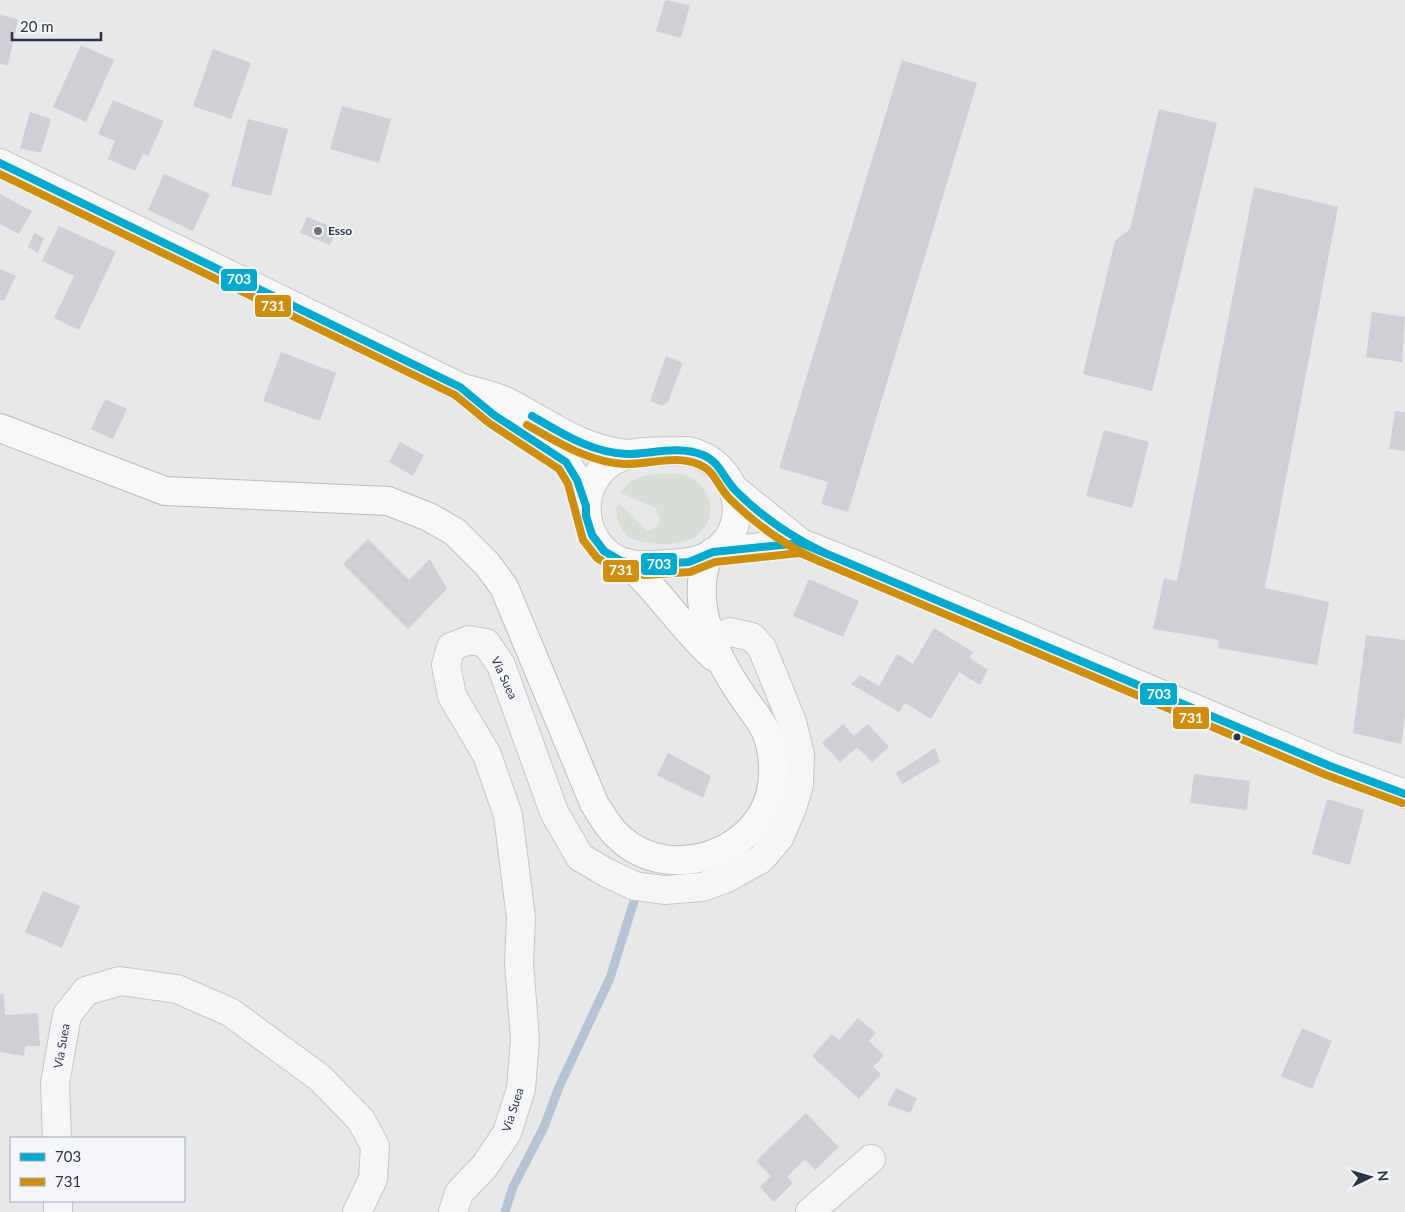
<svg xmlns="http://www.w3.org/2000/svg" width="1405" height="1212" viewBox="0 0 1405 1212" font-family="Lato,sans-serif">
	<rect width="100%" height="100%" fill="#e6e8ea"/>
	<path fill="#d6ded6" d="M683 474C711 483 722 518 695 537 685 544 670 544 658 544 647 543 637 542 628 537 620 528 613 515 618 503L648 531 657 527 660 520 656 508 621 493C633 471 661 474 683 474Z"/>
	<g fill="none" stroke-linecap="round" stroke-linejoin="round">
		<path stroke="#b4c4d5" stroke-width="9" d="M505 1212 513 1187 544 1127 559 1087 610 978 635 898"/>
	</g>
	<g fill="#ced0d3">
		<path d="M665 0 690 5 681 38 656 31Z"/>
		<path d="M0 15 18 19 8 65 0 64Z"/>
		<path d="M81 45 114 60 86 122 53 107Z"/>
		<path d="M213 49 251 63 231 119 193 106Z"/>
		<path d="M902 60 977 83 848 512 821 504 828 482 779 468Z"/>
		<path d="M113 100 164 121 148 156 143 154 135 171 108 159 115 141 98 134Z"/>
		<path d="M342 106 391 119 379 163 330 149Z"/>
		<path d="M1159 109 1217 123 1152 391 1083 374 1115 241 1130 229Z"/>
		<path d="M30 112 51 119 41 153 20 148Z"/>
		<path d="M248 119 288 129 271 196 231 186Z"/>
		<path d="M164 174 210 194 193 231 148 210Z"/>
		<path d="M1254 187 1338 207 1265 588 1329 602 1317 665 1218 648 1219 640 1153 629 1164 578 1177 581Z"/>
		<path d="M0 194 32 211 19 234 0 224Z"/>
		<path d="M307 217 337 229 330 245 300 233Z"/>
		<path d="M59 226 116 252 79 330 54 318 74 276 42 261Z"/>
		<path d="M34 233 44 238 38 253 28 247Z"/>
		<path d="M0 269 16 276 4 301 0 300Z"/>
		<path d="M1372 312 1405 317 1402 362 1366 357Z"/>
		<path d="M281 352 336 373 320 421 263 401Z"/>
		<path d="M666 356 683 363 668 402 662 406 650 401Z"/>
		<path d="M105 399 127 409 113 439 91 429Z"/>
		<path d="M1395 411 1405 412V451L1389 449Z"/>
		<path d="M1104 430 1149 442 1132 508 1086 496Z"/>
		<path d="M400 442 424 455 413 476 389 462Z"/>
		<path d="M368 539 409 580 430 559 447 589 408 629 343 564Z"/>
		<path d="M809 579 859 601 843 637 793 616Z"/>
		<path d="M934 628 973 652 969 658 988 670 980 685 959 672 931 719 905 703 899 712 851 684 860 675 879 686 897 654 913 664Z"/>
		<path d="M1366 635 1405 640V716L1401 744 1353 733Z"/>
		<path d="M843 724 854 736 868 724 889 747 872 762 857 747 840 762 822 743Z"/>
		<path d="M935 748 940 762 902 784 896 773Z"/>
		<path d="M668 753 711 776 703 798 657 775Z"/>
		<path d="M1194 774 1250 781 1247 810 1190 803Z"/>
		<path d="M1327 799 1364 810 1350 865 1312 854Z"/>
		<path d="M43 891 80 906 62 948 25 932Z"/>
		<path d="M0 994H4L5 1015 38 1013 40 1046H25L24 1056 0 1052Z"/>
		<path d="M858 1018 876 1033 869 1041 884 1055 873 1067 881 1074 859 1099 812 1056 832 1034 839 1040Z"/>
		<path d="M1302 1028 1332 1041 1312 1089 1281 1076Z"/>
		<path d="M896 1088 917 1098 910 1113 887 1105Z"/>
		<path d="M806 1113 839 1147 815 1170 805 1159 787 1177 793 1183 774 1202 760 1187 771 1176 756 1161Z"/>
	</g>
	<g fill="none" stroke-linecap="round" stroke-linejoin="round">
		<g stroke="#c4c6c8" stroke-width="30">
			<g id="minor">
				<path d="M57 1138 55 1083 67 1015 86 991 120 981 177 989 230 1012 320 1078 361 1120 375 1146 373 1179 357 1212"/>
				<path d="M58 1201V1212"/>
				<path d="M453 1212 459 1193 484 1167 507 1133 521 1089 525 1039 519 963 521 918 508 815 487 755 452 696 446 665 451 647 469 640 486 643 501 665 554 812 580 857 607 873 635 886 664 890 702 887 727 878 761 859 779 838 792 808 799 785 800 755 792 722 762 648 752 637 731 632 711 638"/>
				<path d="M810 1212 871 1159"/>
			</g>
		</g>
		<g stroke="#c2c5c8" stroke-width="30">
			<g id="major">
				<path d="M0 163 460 387C475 392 493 395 507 402 551 424 578 449 629 454"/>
				<path d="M484 407 566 462 577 480 586 506"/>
				<path d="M688 451C739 462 757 529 708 556 695 563 681 563 667 564 653 565 639 567 625 563 580 548 573 485 613 461 634 448 664 452 688 451Z"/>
				<path d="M734 489 801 543 871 571 1330 766 1405 794"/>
				<path d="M713 552 801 543"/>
			</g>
		</g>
		<g stroke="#b8bbbf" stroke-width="30">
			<g id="highway">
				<path d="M0 428 165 491 388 501 429 517 455 532 487 564 504 587 594 803C602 816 609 829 621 839 669 882 752 856 770 796 775 777 774 751 766 732 761 720 750 708 743 697 716 657 689 606 708 556"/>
				<path d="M627 563C660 591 682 629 714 657"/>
			</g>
		</g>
		<use href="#minor" stroke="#f5f6f7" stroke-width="28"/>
		<use href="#major" stroke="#f8f8f8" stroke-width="28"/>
		<use href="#highway" stroke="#f8f8f8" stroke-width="28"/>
		<g stroke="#f4f6f9" stroke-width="11">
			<g id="bus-1">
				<path d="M0 163 460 387 494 415 566 462 577 480 586 506V516L592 535 604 551 621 561 645 565 689 562 713 552 801 543 1330 766 1405 794"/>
				<path d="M532 416C561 433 592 453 627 454 652 454 678 445 703 455 720 462 723 478 736 491 761 516 791 537 823 552"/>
			</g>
		</g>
		<g stroke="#f4f6f9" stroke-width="11">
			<g id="bus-2">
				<path d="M0 174 455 395 489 423 559 469 568 484 583 540 597 558 617 570 645 575 690 572 715 562 800 553 1326 775 1402 803"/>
				<path d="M527 425C558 442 588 462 624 464 649 465 676 454 700 465 715 471 718 487 729 498 755 524 786 546 819 561"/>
			</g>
		</g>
		<use href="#bus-1" stroke="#00a9ce" stroke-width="8"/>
		<use href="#bus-2" stroke="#ce8f0e" stroke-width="8"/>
	</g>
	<circle fill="#6c737f" stroke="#f4f6f9" stroke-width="2" cx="318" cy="231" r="5"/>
	<circle fill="#2b3445" stroke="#f4f6f9" stroke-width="2" cx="1237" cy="737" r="4.5"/>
	<g text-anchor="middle" stroke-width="4" stroke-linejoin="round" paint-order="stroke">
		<g font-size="12" font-weight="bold" fill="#2b3445" stroke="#f4f6f9" text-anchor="start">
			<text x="328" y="235">Esso</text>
		</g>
		<g font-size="12" fill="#2b3445" stroke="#f4f6f9">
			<text transform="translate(504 678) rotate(65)" y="4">Via Suea</text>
			<text transform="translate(62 1046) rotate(-80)" y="4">Via Suea</text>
			<text transform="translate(513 1110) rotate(-72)" y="4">Via Suea</text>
		</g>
	</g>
	<g stroke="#f4f6f9" stroke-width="2">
		<rect x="220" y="268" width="38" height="24" rx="5" fill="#00a9ce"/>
		<rect x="254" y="294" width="38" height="24" rx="5" fill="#ce8f0e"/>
		<rect x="640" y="552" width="38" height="24" rx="5" fill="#00a9ce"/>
		<rect x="602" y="559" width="38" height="24" rx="5" fill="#ce8f0e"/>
		<rect x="1139" y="682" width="39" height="24" rx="5" fill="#00a9ce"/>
		<rect x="1172" y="706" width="38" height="24" rx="5" fill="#ce8f0e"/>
	</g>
	<g font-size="14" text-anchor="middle" font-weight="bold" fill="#fff">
		<text x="239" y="284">703</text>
		<text x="273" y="311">731</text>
		<text x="659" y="569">703</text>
		<text x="621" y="575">731</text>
		<text x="1159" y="699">703</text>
		<text x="1191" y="723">731</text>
	</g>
	<rect x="10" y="1137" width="175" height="65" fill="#f4f6f9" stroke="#a4a8b1"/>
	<rect x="20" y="1153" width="25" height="8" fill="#00a9ce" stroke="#a4a8b1"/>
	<text x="55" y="1162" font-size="15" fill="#2b3445">703</text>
	<rect x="20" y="1178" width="25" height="8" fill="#ce8f0e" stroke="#a4a8b1"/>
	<text x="55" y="1187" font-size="15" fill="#2b3445">731</text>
	<g transform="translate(1370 1177) rotate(85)" stroke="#f4f6f9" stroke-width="4" paint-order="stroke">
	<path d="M0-4L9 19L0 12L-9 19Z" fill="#2b3445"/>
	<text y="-8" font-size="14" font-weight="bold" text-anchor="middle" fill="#2b3445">N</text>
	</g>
	<path d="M12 32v8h89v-8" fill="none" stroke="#2b3445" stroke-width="2.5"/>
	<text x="20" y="32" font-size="15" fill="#2b3445" stroke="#f4f6f9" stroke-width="4" paint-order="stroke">20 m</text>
</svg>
